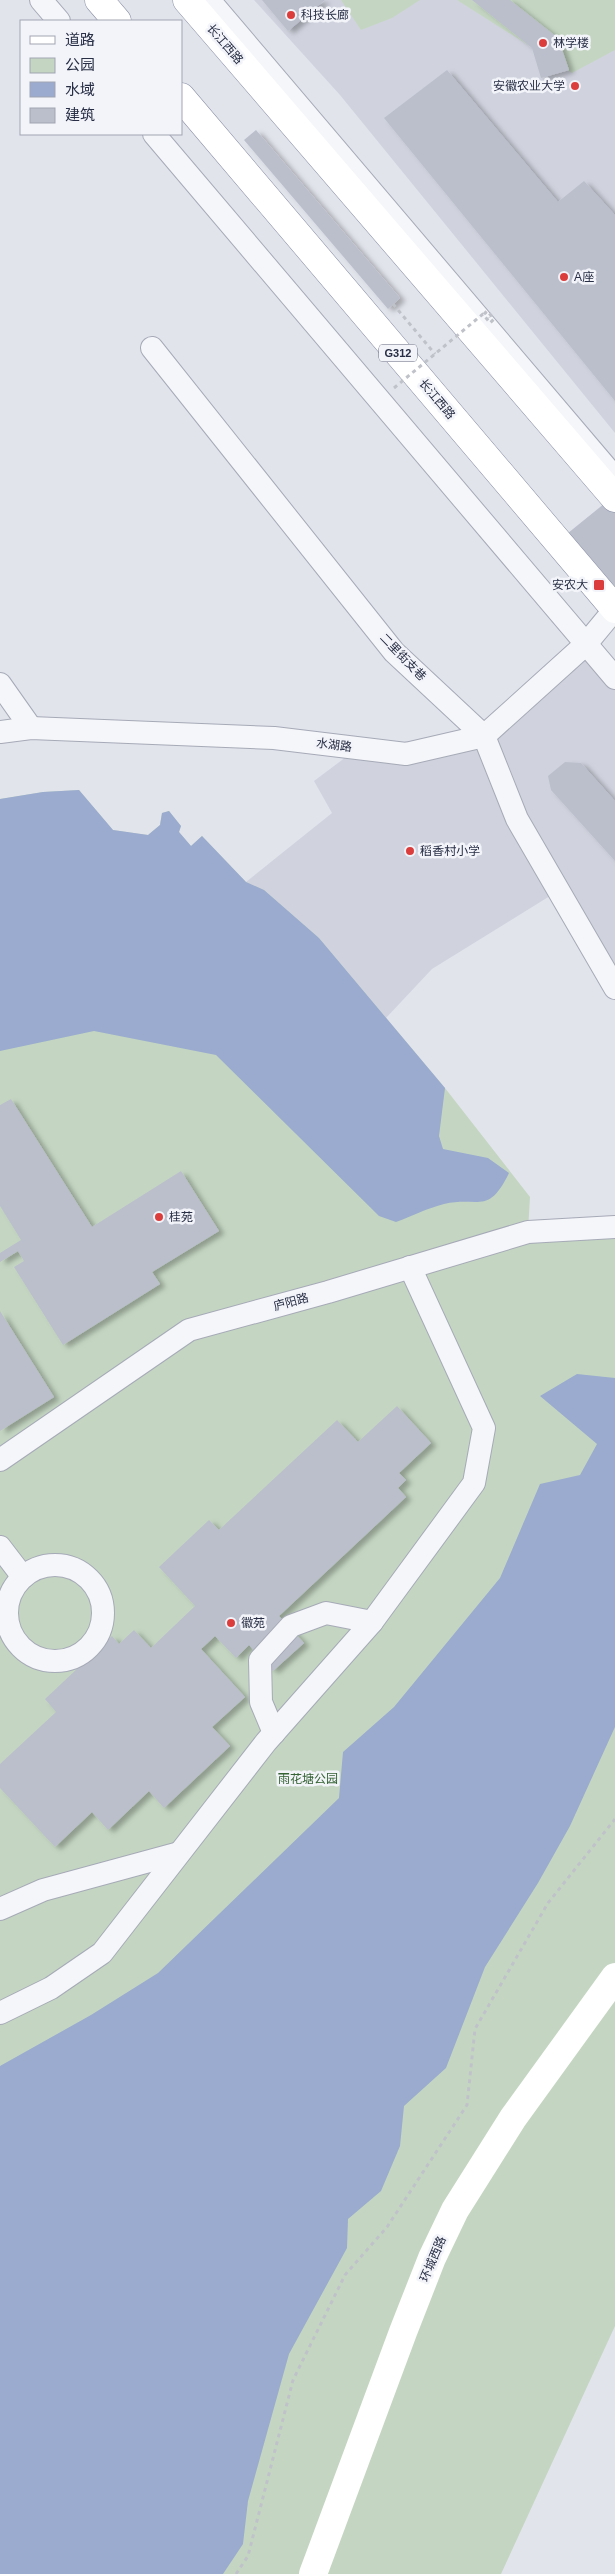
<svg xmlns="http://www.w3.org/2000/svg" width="615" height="2574" viewBox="0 0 615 2574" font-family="Arial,'Noto Sans SC',sans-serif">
	<defs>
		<filter id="shadow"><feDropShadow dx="5.5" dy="3" stdDeviation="2.5" flood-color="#0004"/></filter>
	</defs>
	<rect width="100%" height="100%" fill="#e2e4ec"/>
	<g fill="#d0d3de">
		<path d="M254 0H615V433L340 95Z"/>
		<path d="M586 644 615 678V988L558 891 432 969 386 1018 319 938 246 882 332 813 314 781 358 748 484 736Z"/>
	</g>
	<g fill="#c4d6c2">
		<path d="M341 0H420L392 18 361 30Z"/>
		<path d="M457 0H615V50L572 73Z"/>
		<path d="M79 790 113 830 148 835 160 825 162 813 169 811 181 826 179 832 191 846 202 836 246 882 264 890 319 938 445 1088 530 1197 528 1231 615 1227V2326L501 2574H0V799L43 792Z"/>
	</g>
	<g fill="#9aabcf">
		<path d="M79 790 113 830 148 835 160 825 162 813 169 811 181 826 179 832 191 846 202 836 246 882 264 890 319 938 445 1088 439 1136 443 1149 488 1158 509 1173C488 1216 479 1196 444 1204 428 1208 412 1216 396 1222L379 1216 216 1055 94 1031 0 1051V799L43 792Z"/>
		<path d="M577 1374 615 1378V1727L570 1826 538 1883 485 1967 446 2068 404 2106 400 2146 381 2191 348 2219 347 2248 289 2354 248 2501 243 2544 223 2574H0V2066L91 2015 158 1973 339 1798 343 1752 394 1707 500 1578 540 1484 580 1475 597 1444 540 1396Z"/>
	</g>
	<g fill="#bbbfcc" filter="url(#shadow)">
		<path d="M262 0H325L288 31Z"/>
		<path d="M472 0H510L558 38 569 70 541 78 532 48Z"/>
		<path d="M447 70 558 202 584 181 615 215V401L384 118Z"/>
		<path d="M256 130 400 298 388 309 244 140Z"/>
		<path d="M615 495V624L552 546Z"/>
		<path d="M565 762 581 763 615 801V861L551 790 548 776Z"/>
		<path d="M11 1099 92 1227 181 1171 219 1231 152 1272 160 1284 63 1345 14 1267 24 1261 18 1251 0 1262V1253L21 1240 0 1206V1105Z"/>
		<path d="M0 1311 54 1397 0 1431Z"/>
		<path d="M397 1406 431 1443 399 1473 406 1480 398 1488 406 1497 279 1616 304 1643 273 1671 249 1645 236 1658 215 1636 201 1649 245 1697 212 1727 230 1746 164 1808 149 1791 108 1830 92 1812 55 1847 0 1788V1764L56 1712 45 1699 112 1636 119 1644 134 1630 151 1648 195 1606 159 1567 209 1520 219 1530 337 1420 358 1442Z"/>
	</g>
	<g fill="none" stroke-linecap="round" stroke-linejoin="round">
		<g stroke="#a6aab7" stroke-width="24">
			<g id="street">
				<path d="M41 0 59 21"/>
				<path d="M209 0 610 472"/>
				<path d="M154 134 615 678"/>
				<path d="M152 348 394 652 484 736 517 819 615 988"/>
				<path d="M0 684 31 728"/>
				<path d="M0 732 31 728 274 738 406 754 484 736 586 644 615 609"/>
				<path d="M0 1460 189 1330 328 1292 528 1232 615 1227"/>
				<path d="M0 1547 23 1577"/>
				<circle cx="55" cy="1613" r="48"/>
				<path d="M274 1733 261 1702 260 1660 291 1626 326 1613 372 1622"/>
				<path d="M0 1909 43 1890 179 1853"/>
				<path d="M0 2013 51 1988 102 1953 266 1742 372 1622 474 1483 484 1428 410 1267"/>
			</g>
		</g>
		<g stroke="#888ea4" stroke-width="29">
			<g id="highway">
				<path d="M99 0 117 21"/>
				<path d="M187 0 615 498"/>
				<path d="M181 97 615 609"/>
			</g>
		</g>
		<g stroke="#c0c2ca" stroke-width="3" stroke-dasharray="4 4" stroke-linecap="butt">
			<path d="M393 304 435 354"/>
			<path d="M236 2574 248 2556 293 2380 345 2275 387 2227 467 2105 475 2029 548 1903 615 1819"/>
		</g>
		<use href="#street" stroke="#f5f6f9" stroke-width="22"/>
		<path stroke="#fff" stroke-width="28" d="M313 2574 403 2332 432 2258 455 2210 513 2118 615 1977"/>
		<use href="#highway" stroke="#fff" stroke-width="28"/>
		<path stroke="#c0c2ca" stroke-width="3" stroke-dasharray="4 4" stroke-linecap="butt" d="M394 388 483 314 490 323 494 319 487 311 485 313 489 318"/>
	</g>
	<g fill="#db3d3c" stroke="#f2f4f9" stroke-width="2">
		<circle cx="291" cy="15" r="5"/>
		<circle cx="543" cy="43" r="5"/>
		<circle cx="575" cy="86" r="5"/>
		<circle cx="564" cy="277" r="5"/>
		<rect x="593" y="579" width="12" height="12" rx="2.5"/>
		<circle cx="410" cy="851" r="5"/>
		<circle cx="159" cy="1217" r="5"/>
		<circle cx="231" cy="1623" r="5"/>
	</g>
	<g text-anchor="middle" stroke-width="5" stroke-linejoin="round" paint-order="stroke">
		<rect fill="#f2f4f9" stroke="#65697b" stroke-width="1" x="379" y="344.5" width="38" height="17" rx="4"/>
		<g font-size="11" font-weight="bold" fill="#282e45">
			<text x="398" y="357">G312</text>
		</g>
		<g font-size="12" fill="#282e45" stroke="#f2f4f9" text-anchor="start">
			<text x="301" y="19">科技长廊</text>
			<text x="553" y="47">林学楼</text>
			<text x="565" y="90" text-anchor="end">安徽农业大学</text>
			<text x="574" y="281">A座</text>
			<text x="588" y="589" text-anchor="end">安农大</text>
			<text x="420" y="855">稻香村小学</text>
			<text x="169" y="1221">桂苑</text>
			<text x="241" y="1627">徽苑</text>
		</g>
		<g font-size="12" fill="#282e45" stroke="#f2f4f9">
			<text transform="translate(225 44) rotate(49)" y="4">长江西路</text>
			<text transform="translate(437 399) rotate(50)" y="4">长江西路</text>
			<text transform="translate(403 657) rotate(46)" y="4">二里街支巷</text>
			<text transform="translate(334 745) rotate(7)" y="4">水湖路</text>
			<text transform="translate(291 1302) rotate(-15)" y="4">庐阳路</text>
			<text transform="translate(433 2259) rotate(-67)" y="4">环城西路</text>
		</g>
		<g font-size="12" fill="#356334" stroke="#f2f4f9">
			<text x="308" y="1783">雨花塘公园</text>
		</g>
	</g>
	<rect x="20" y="20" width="162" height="115" fill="#f2f4f9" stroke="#a1a5b1"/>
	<rect x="30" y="36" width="25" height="8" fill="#ffffff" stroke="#a1a5b1"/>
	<text x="65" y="45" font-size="15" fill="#282e45">道路</text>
	<rect x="30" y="58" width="25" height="15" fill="#c4d6c2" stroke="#a1a5b1"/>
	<text x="65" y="70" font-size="15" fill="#282e45">公园</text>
	<rect x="30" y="82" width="25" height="15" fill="#9aabcf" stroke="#a1a5b1"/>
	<text x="65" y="95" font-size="15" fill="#282e45">水域</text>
	<rect x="30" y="108" width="25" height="15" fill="#bbbfcc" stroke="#a1a5b1"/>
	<text x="65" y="120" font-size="15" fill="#282e45">建筑</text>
</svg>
